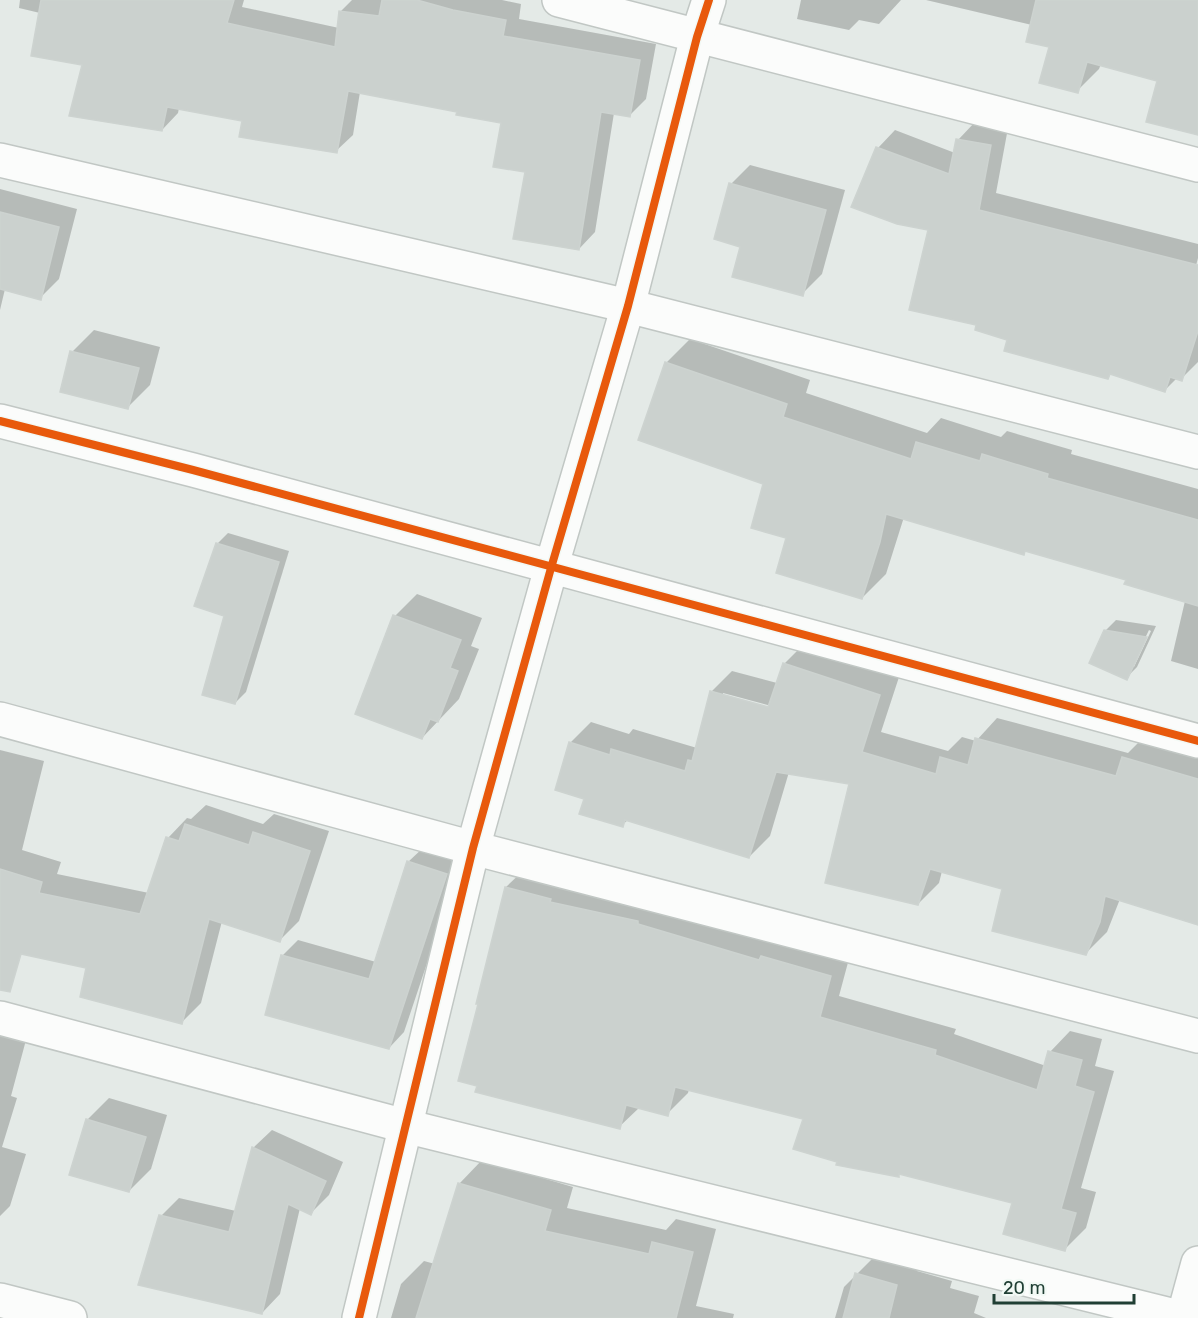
<svg xmlns="http://www.w3.org/2000/svg" width="1198" height="1318" viewBox="0 0 1198 1318" font-family="Rubik,sans-serif">
	<rect width="100%" height="100%" fill="#e4eae7"/>
	<g fill="#0003" fill-rule="evenodd">
		<path d="M20 0H244L242 7 339 28 341 11 352 0H502L521 4 519 19 656 44 646 99 629 116 614 113 595 232 579 249 526 171 502 122 458 111 360 92 353 135 336 151 244 120 179 108 178 113 162 130 84 63 40 13 19 8Z"/>
		<path d="M801 0H901L879 24 859 20 849 30 797 19Z"/>
		<path d="M926 0H1198V133L1159 80 1101 64 1099 69 1077 91 1051 46 1032 25Z"/>
		<path d="M975 122 1008 128 996 193 1198 244V258L1190 288 1198 291V362L1181 379 1177 378 1165 390 1112 373 1107 377 1009 339 978 323 930 229 853 206 878 148 895 130 955 153 958 140Z"/>
		<path d="M750 165 845 190 822 274 802 294 742 246 730 185Z"/>
		<path d="M0 189 77 209 59 279 40 298 5 289 0 310Z"/>
		<path d="M94 330 160 347 150 385 128 407 72 352Z"/>
		<path d="M690 339 810 380 806 393 927 433 941 418 1001 437 1007 431 1072 450 1071 454 1198 489V669L1171 661 1185 601 1128 579 1027 550 1024 553 904 517 886 574 862 598 788 537 765 483 666 363Z"/>
		<path d="M228 533 289 551 246 692 235 703 217 544Z"/>
		<path d="M417 594 482 618 471 646 479 649 459 699 422 738 395 616Z"/>
		<path d="M1116 620 1156 626 1137 667 1126 678 1105 631ZM1149 630 1151 631 1134 667H1131Z"/>
		<path d="M805 643 900 674 881 732 948 751 962 737 976 741 997 718 1128 753 1144 737 1198 752V924L1120 899 1107 932 1086 953 1004 888 942 871 939 883 918 904 850 782 789 772 770 836 749 857 628 820 622 825 586 798 570 743 591 722 629 734 633 729 697 748 711 692 732 671 777 683 784 664ZM723 693 775 707 774 710 723 697Z"/>
		<path d="M0 750 44 761 22 850 61 862 57 874 149 893 168 838 187 818 191 819 206 805 263 824 274 814 329 831 299 921 280 940 222 921 201 1003 182 1022 88 967 0 928Z"/>
		<path d="M424 847 462 859 404 1032 389 1048 282 956 298 940 376 962 408 862Z"/>
		<path d="M527 867 850 955 839 996 956 1029 954 1034 1046 1066 1050 1052 1070 1031 1102 1039 1095 1066 1114 1071 1081 1188 1096 1192 1086 1228 1065 1249 1014 1202 900 1173 898 1175 838 1161 804 1118 689 1089 688 1093 667 1114 640 1107 619 1127 506 887Z"/>
		<path d="M0 1034 26 1040 11 1096 17 1098 2 1147 26 1154 10 1206 0 1216Z"/>
		<path d="M109 1098 167 1115 151 1169 129 1191 87 1120Z"/>
		<path d="M272 1130 343 1162 329 1195 311 1213 300 1208 280 1294 262 1313 161 1216 179 1198 236 1211 253 1148Z"/>
		<path d="M482 1160 573 1187 567 1208 666 1230 676 1219 716 1229 696 1306 734 1314 733 1318H391L401 1284 424 1261 435 1264 459 1184Z"/>
		<path d="M880 1251 920 1262 917 1271 952 1281 950 1288 979 1296 974 1313 986 1318H835L844 1287Z"/>
	</g>
	<g fill="#cbd1ce" stroke="#cdd3d0" stroke-width="1.5">
		<path d="M41 0H234L227 23 335 47 339 11 379 16 382 0H417L453 10 506 20 503 36 640 60 630 117 601 112 579 250 513 239 525 172 493 167 501 123 456 115 457 112 348 91 337 153 239 137 242 121 167 107 162 131 69 116 82 65 31 56Z"/>
		<path d="M1036 0H1198V135L1146 122 1157 81 1087 62 1078 93 1039 83 1049 47 1026 42Z"/>
		<path d="M956 139 991 145 979 210 1198 265V331L1182 381 1170 377 1165 392 1110 374 1108 379 1004 351 1007 340 975 330 976 325 909 310 928 230 897 224 851 207 876 147 949 174Z"/>
		<path d="M729 183 826 210 803 296 732 277 740 247 714 239Z"/>
		<path d="M0 212 59 227 41 300 0 289Z"/>
		<path d="M70 351 139 368 128 409 60 392Z"/>
		<path d="M665 362 787 404 783 417 911 459 916 442 980 461 982 454 1048 474 1047 478 1198 520V606L1124 584 1126 580 1025 551 1024 555 886 514 880 542 862 599 776 573 786 538 751 528 763 484 638 440Z"/>
		<path d="M216 543 279 562 235 704 202 695 224 616 194 606Z"/>
		<path d="M393 615 461 640 450 668 458 671 438 722 430 719 422 739 355 714Z"/>
		<path d="M1104 630 1147 637 1127 680 1089 663Z"/>
		<path d="M783 663 880 695 862 752 936 774 940 757 968 765 975 738 1116 776 1122 757 1198 779V925L1105 896 1100 922 1086 955 992 931 1002 889 930 869 918 905 825 883 849 784 776 772 749 858 625 820 623 827 579 814 584 799 555 790 569 742 610 755 611 749 685 771 688 760 692 761 710 691 768 707Z"/>
		<path d="M185 824 249 845 253 832 310 851 280 942 209 919 182 1024 80 997 86 968 21 954 10 992 0 990V869L42 882 39 893 140 914 166 837 179 841Z"/>
		<path d="M407 861 447 874 389 1049 265 1015 281 955 369 979Z"/>
		<path d="M505 887 551 899 550 902 638 921V924L759 960 761 956 831 976 820 1017 936 1050 935 1055 1037 1090 1048 1051 1082 1060 1075 1086 1094 1092 1061 1209 1076 1213 1065 1251 1003 1234 1012 1203 899 1174V1177L836 1165 837 1162 793 1149 803 1119 675 1087 668 1116 626 1105 620 1129 475 1092 477 1086 458 1081 478 1004H476Z"/>
		<path d="M86 1119 146 1137 129 1192 69 1175Z"/>
		<path d="M252 1147 326 1181 311 1215 288 1204 262 1314 138 1285 159 1215 229 1232Z"/>
		<path d="M458 1183 551 1210 545 1231 649 1254 652 1242 693 1252 676 1318H416Z"/>
		<path d="M855 1273 897 1285 889 1318H843Z"/>
	</g>
	<g fill="none" stroke-linecap="round" stroke-linejoin="round">
		<g stroke="#c1c7c4" stroke-width="36">
			<g id="street">
				<path d="M559 0 1198 165"/>
				<path d="M0 160 628 306 1198 452"/>
				<path d="M0 421 193 470 1198 741"/>
				<path d="M0 719 473 848 1198 1036"/>
				<path d="M0 1018 405 1126 1183 1318"/>
				<path d="M0 1300 70 1318"/>
				<path d="M359 1318 473 848 551 568 628 306 697 37 709 0"/>
				<path d="M1183 1318 1198 1263"/>
			</g>
		</g>
		<use href="#street" stroke="#fbfcfb" stroke-width="33"/>
		<g stroke="#f2f9f5" stroke-width="11">
			<g id="cycleway">
				<path d="M0 421 193 470 1198 741"/>
				<path d="M359 1318 473 848 551 568 628 306 697 37 709 0"/>
			</g>
		</g>
		<use href="#cycleway" stroke="#e8590c" stroke-width="8"/>
	</g>
	<path d="M994 1294v9h140v-9" fill="none" stroke="#203f34" stroke-width="3"/>
	<text x="1003" y="1294" font-size="18" fill="#203f34" stroke="#f2f9f5" stroke-width="4.5" paint-order="stroke">20 m</text>
</svg>
